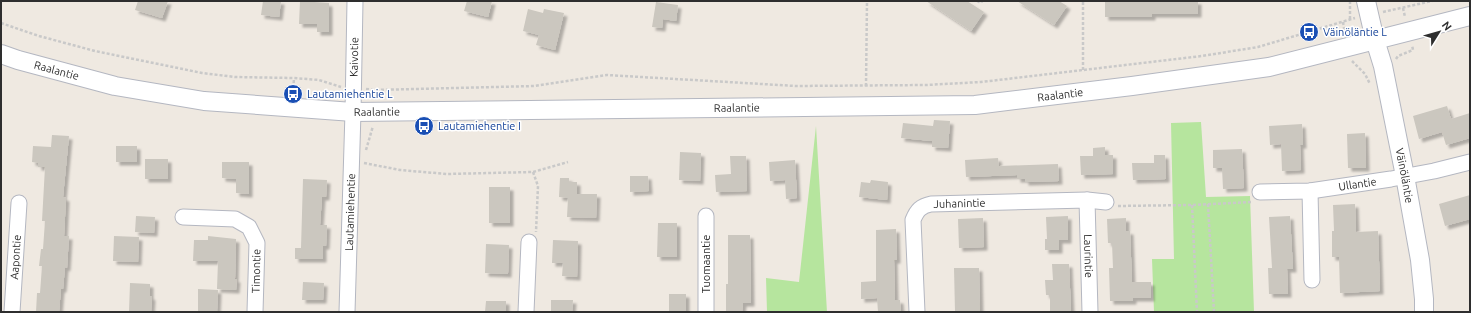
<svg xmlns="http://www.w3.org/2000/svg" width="1471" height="313" viewBox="0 0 1471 313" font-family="Ubuntu,sans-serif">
	<defs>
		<filter id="shadow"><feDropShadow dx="3.5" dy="3.5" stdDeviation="1" flood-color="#0004"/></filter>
	</defs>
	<rect width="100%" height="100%" fill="#efe9e1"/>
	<g fill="#b6e59e">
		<path d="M1201 122 1206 197 1250 196 1254 312H1154L1152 259H1174L1171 123Z"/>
		<path d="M816 126 827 312H767L766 278 799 282Z"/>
	</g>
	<g fill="#cbc7bf" filter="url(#shadow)">
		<path d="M138 1H168L162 18 135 10Z"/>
		<path d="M263 1H281L279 17 261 15Z"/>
		<path d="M300 1 329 3V32H317V24H299Z"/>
		<path d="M467 1H492L488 17 464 11Z"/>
		<path d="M926 1H967L984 12 971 31Z"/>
		<path d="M1017 1H1059L1067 6 1054 25Z"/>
		<path d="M1105 1H1198V14H1152V17H1105Z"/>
		<path d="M656 2 678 5 676 21 663 19 662 28 652 27Z"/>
		<path d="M528 9 543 13 544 9 564 13 555 50 536 45 539 35 523 31Z"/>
		<path d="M1447 106 1451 119 1470 113V138L1446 145 1442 132 1419 139 1413 116Z"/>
		<path d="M934 120 950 121 948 148 932 147V141L901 138 903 123 933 126Z"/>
		<path d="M1302 124 1303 145H1300L1301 170 1282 171 1281 144 1270 145 1269 126Z"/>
		<path d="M1365 133 1366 168H1348L1347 134Z"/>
		<path d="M52 135 69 136 63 197 66 198 64 236H69L67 268 65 267 63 289H61L59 312H36L37 293H40L42 266H39L41 249H43L45 221H42L45 167H38V163L32 162 33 146 51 147Z"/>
		<rect x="116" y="146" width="21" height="16"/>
		<path d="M1105 147V155H1113V174L1081 175 1080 156H1093V148Z"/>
		<path d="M1242 149 1244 188 1223 189 1222 168H1213V150Z"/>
		<path d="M680 152 701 153 700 181 679 180Z"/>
		<path d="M1154 155H1165L1166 179 1133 180 1132 163H1154Z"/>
		<path d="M730 156H746L747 191 716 192 715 175 731 174Z"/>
		<path d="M998 158 999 166 1058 164 1059 181 1025 182V179H1017V175L966 177 965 160Z"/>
		<rect x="145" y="159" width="23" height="20"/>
		<path d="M795 160 797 198 786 199 785 180 770 181 769 162Z"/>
		<path d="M222 162H249V194L236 193V179L222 178Z"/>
		<path d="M630 176H648L649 191 630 192Z"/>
		<path d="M560 178H569V182H577V194H597L596 218 567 217 568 198 559 197Z"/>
		<path d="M303 179 327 180 326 197H322L320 225H327L326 246H323V259H295V248H301Z"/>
		<path d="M871 180 888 182 887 200 859 197 861 182 870 183Z"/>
		<rect x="489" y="187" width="21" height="36"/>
		<path d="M1470 195V219L1445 226 1439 204Z"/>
		<path d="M1355 204 1356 232 1378 231 1380 291 1340 293 1339 257H1332V231H1334L1333 205Z"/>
		<path d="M136 216 155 217 154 233 135 232Z"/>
		<path d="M1068 216V240H1059V250H1045V239H1047L1046 217Z"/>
		<path d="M1290 216 1293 269H1287L1288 294H1269L1268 268H1272L1269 217Z"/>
		<path d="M983 218 984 247 959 248 958 219Z"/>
		<path d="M1126 218V231H1130L1132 282H1151V298H1133V301H1110L1109 268H1113L1112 243H1108L1107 219Z"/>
		<path d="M658 223H677V257H657Z"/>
		<path d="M896 229 897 260H894L895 300H900L901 312H878L877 298 861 299V282L876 281V230Z"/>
		<path d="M728 235H750L751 303H743L742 312H726V284H728Z"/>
		<path d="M114 236 139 237 138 262 113 261Z"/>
		<path d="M208 236 236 239 235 279H237L236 290 217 289 218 261H193L194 240H208Z"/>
		<path d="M553 240 578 241 577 277 562 276 563 263H552Z"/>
		<path d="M486 244 509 245 508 274 485 273Z"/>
		<path d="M1052 264H1069L1071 312H1050V295H1046L1045 280H1053Z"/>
		<path d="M954 268H979L980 312H955Z"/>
		<path d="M303 282 324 283 323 300H302Z"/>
		<path d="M130 283 150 284V296L152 297 151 312H129Z"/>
		<path d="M198 289 218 290 217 312H198Z"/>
		<rect x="669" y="294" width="17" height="18"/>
		<path d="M551 300H573L572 312H551Z"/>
		<path d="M486 301H506V312H485Z"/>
	</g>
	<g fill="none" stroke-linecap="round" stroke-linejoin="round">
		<g stroke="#b4b7c1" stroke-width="17">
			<g id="minor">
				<path d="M1310 191 1312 280"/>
				<path id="s1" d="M1260 192 1310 191 1391 179 1434 171 1470 162"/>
				<path id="s2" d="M1087 200 1090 312"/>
				<path d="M183 217 235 219 249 227 257 243 255 312"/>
				<path id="s3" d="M12 312 19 203"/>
				<path id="s4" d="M347 312 353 112 355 1"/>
				<path d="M526 312 529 242"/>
				<path d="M706 312V216"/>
				<path id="s5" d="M917 312 913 220C917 210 921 206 931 204L1087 200 1106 202"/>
			</g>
		</g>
		<g stroke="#b4b7c1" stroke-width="20">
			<g id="tertiary">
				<path id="s6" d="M1366 1 1375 40 1383 66 1405 176 1420 260 1424 299V312"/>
				<path id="s7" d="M1 54 18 60 115 86 204 101 353 112 975 105 1132 86 1269 67 1470 16"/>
			</g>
		</g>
		<g stroke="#c9c9c9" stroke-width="2.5" stroke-dasharray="3 2" stroke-linecap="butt">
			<path d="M977 1 981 3 982 1"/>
			<path d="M1403 8 1405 17"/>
			<path d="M1383 12 1432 1"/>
			<path d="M1350 19V1"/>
			<path d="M1343 22 1345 34"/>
			<path d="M1 23 39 36 95 51 202 73 235 77 294 78 319 80 341 87"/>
			<path d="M1396 59 1398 56 1413 50 1412 45"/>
			<path d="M1352 61 1365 74 1370 84"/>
			<path d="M1083 70V1"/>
			<path d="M866 86 867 1"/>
			<path d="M366 89 375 90 534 86 607 75 796 86 926 85 981 82 1202 56 1258 47 1355 18"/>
			<path d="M293 93 294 78"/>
			<path d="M366 150 373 126"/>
			<path d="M364 163 400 170 447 174 533 172 568 162"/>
			<path d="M533 172 538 186 536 232"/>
			<path d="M1208 204 1214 312"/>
			<path d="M1192 205 1197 312"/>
			<path d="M1118 206 1192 205 1251 202"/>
		</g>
		<use href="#minor" stroke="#fff" stroke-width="15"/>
		<use href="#tertiary" stroke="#fff" stroke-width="18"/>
	</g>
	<defs>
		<g id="bus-disc" transform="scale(1)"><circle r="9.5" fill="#1a4fb4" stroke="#fff"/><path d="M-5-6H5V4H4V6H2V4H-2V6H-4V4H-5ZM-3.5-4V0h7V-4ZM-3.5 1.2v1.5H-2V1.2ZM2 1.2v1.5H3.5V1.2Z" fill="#fff"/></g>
	</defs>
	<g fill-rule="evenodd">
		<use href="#bus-disc" x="1309" y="32"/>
		<use href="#bus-disc" x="293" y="94"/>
		<use href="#bus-disc" x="424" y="126"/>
	</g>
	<g text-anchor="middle" stroke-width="3" stroke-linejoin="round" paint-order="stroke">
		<g font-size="11" fill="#164399" stroke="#fff" text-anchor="start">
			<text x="1323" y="36">Väinöläntie L</text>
			<text x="307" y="98">Lautamiehentie L</text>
			<text x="438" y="130">Lautamiehentie I</text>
		</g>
		<g font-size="11" fill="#2e2e2e" stroke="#fff">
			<text dy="4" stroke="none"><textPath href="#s4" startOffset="255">Kaivotie</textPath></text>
			<text dy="4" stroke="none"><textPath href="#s7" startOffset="58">Raalantie</textPath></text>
			<text dy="4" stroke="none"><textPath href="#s7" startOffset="1066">Raalantie</textPath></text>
			<text dy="4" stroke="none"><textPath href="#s7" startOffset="742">Raalantie</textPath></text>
			<text dy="4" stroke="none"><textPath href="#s7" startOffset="382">Raalantie</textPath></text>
			<text dy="4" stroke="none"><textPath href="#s6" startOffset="179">Väinöläntie</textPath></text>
			<text dy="4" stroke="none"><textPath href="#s1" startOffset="98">Ullantie</textPath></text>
			<text dy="4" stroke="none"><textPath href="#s5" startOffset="146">Juhanintie</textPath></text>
			<text dy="4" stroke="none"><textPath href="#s4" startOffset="100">Lautamiehentie</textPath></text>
			<text dy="4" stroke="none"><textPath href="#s2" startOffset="56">Laurintie</textPath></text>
			<text dy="4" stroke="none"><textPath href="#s3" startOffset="55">Aapontie</textPath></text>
			<text transform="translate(706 264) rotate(-90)" y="4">Tuomaantie</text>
			<text transform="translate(256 271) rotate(-89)" y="4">Timontie</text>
		</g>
	</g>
	<rect width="1471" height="313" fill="none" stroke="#2e2e2e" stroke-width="4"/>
	<g transform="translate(1439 32) rotate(53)" stroke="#ffffff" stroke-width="3" paint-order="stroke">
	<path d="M0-3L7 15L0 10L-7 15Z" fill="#2e2e2e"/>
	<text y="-6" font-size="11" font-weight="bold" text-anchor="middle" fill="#2e2e2e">N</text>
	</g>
</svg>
